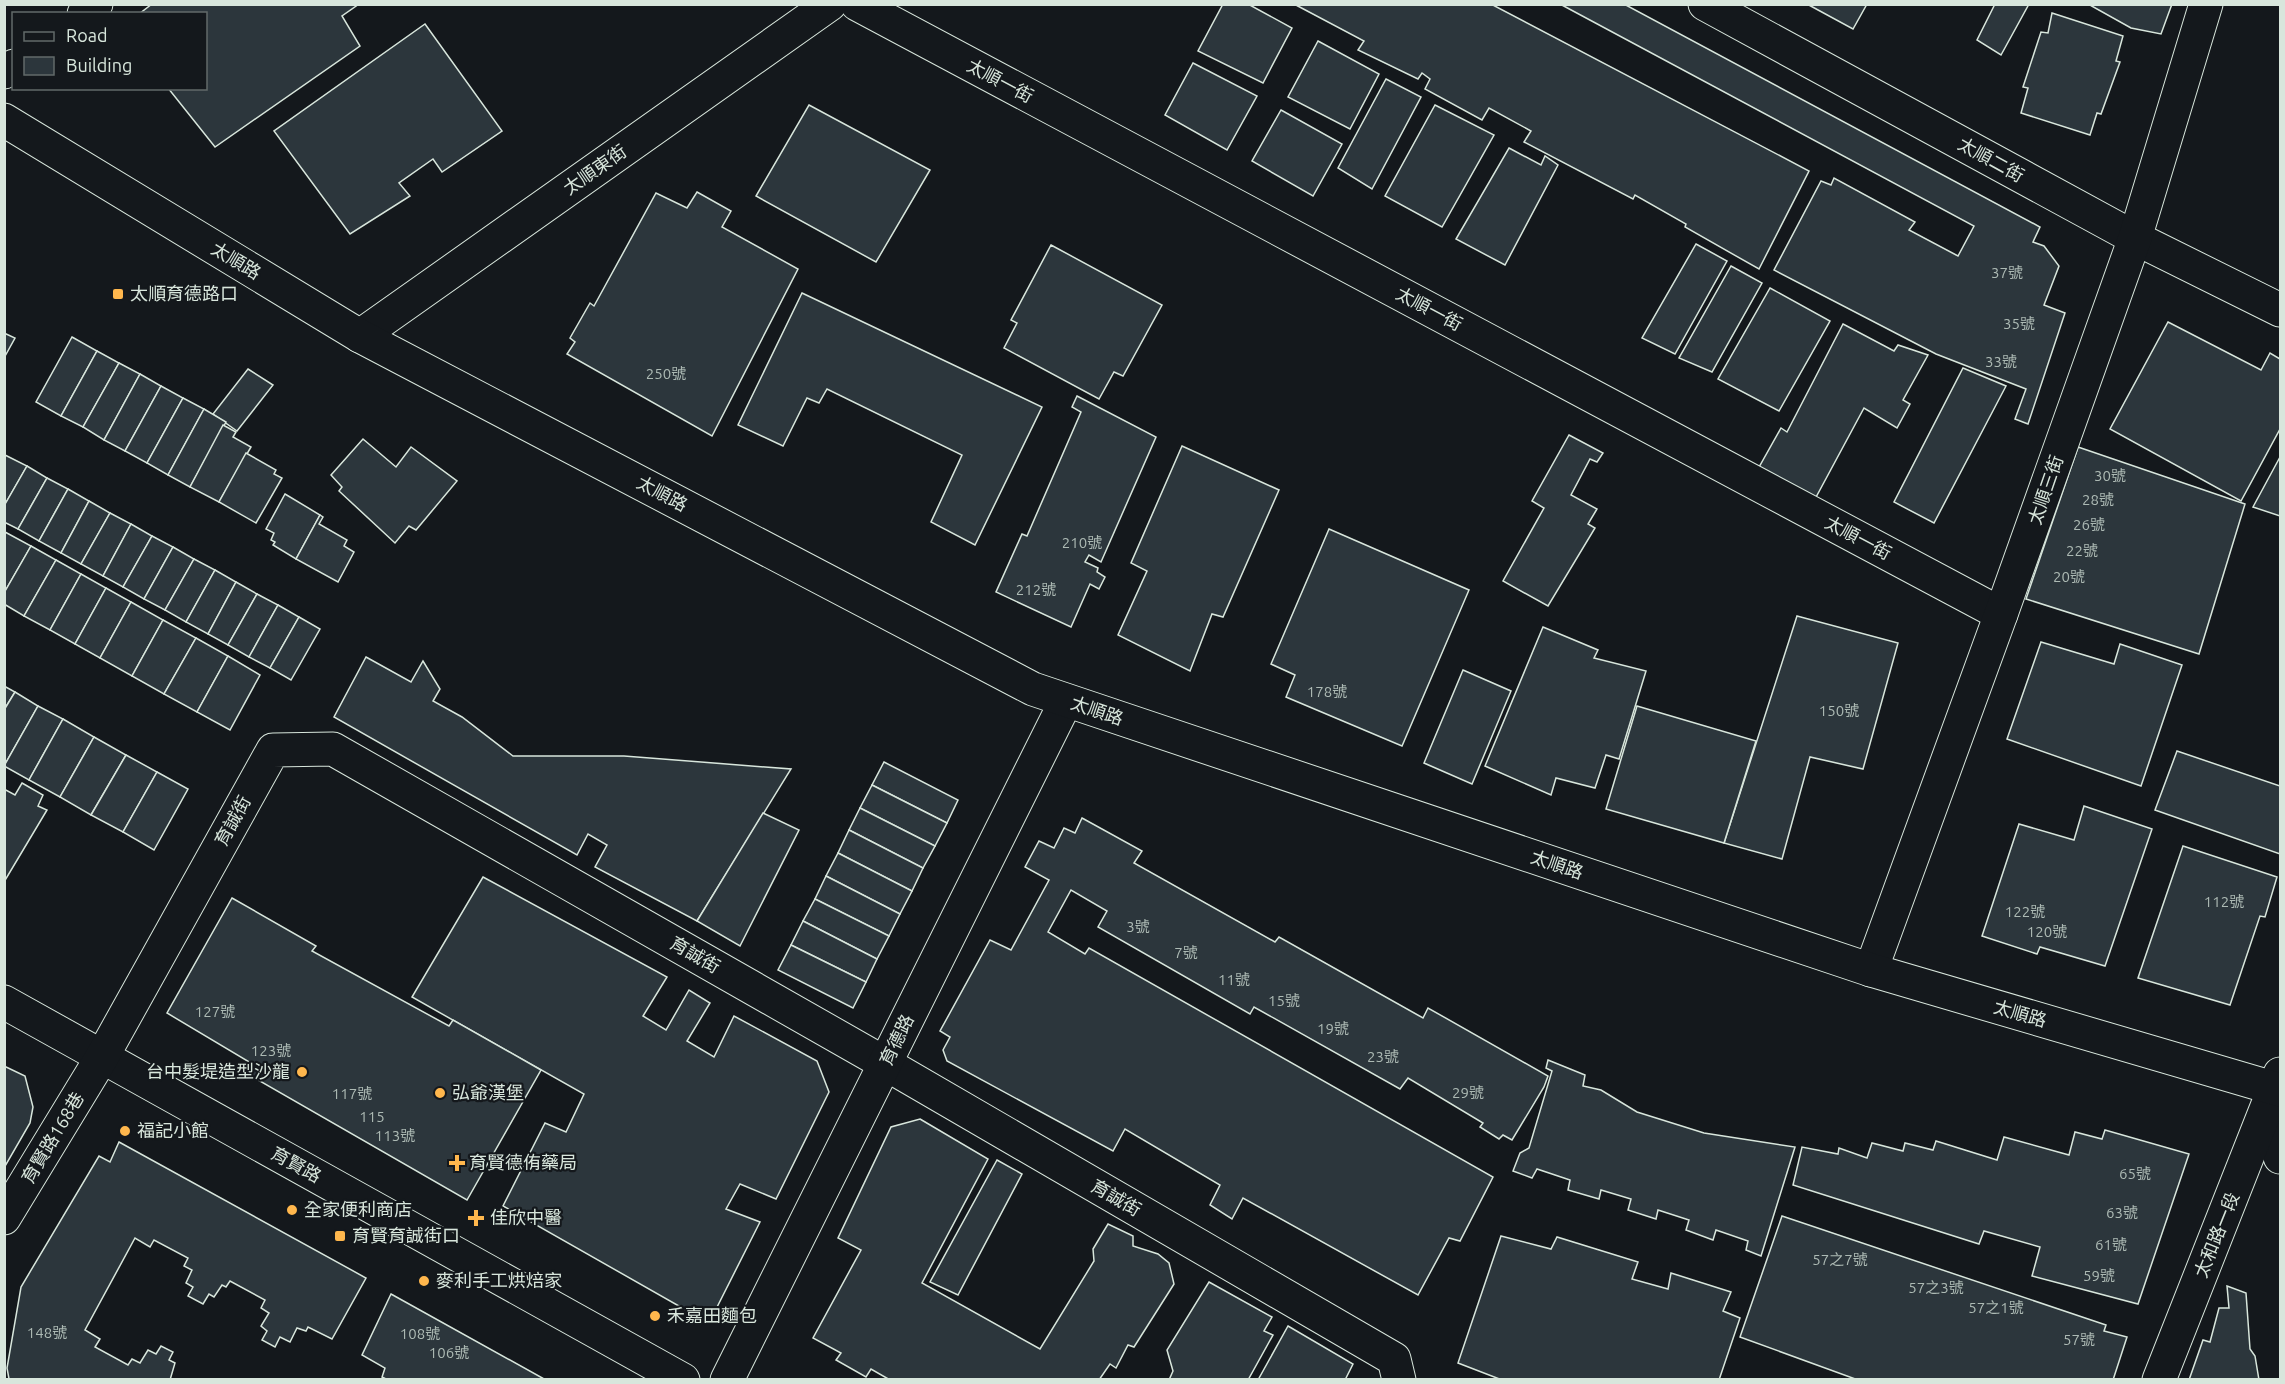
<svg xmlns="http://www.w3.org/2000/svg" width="2285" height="1384" viewBox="0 0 2285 1384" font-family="Ubuntu,'Noto Sans TC',sans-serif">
	<rect width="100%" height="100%" fill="#14181c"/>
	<g fill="#2c363c" stroke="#d8e6dc" stroke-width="1.5">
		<path d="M152 4H359L342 16 360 46 215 147 168 88H206V14H139Z"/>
		<path d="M1223 4H1248L1292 28 1263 83 1198 51Z"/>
		<path d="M1294 4H1491L1809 171 1759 269 1685 227 1686 224 1635 195 1633 199 1524 142 1531 131 1489 108 1482 120 1425 89 1430 79 1422 73 1418 79 1358 50 1364 41Z"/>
		<path d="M1560 4H1624L2040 227 2033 242 2044 246 2059 266 2044 305 2065 313 2028 424 2015 419 2026 389 1936 354 1774 270 1821 181 1831 185 1834 178 1915 222 1909 230 1958 256 1974 226Z"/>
		<path d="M1807 4H1867L1853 29Z"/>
		<path d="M1995 4H2029L2001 55 1977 40Z"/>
		<path d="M2088 4H2172L2161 34 2131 28Z"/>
		<path d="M2052 13 2123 36 2116 61 2120 62 2101 114 2097 113 2090 135 2021 113 2028 88 2023 87 2041 32 2048 33Z"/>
		<path d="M425 24 502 131 442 172 433 159 399 183 410 196 350 234 274 131Z"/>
		<path d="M1318 41 1379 74 1350 129 1288 97Z"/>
		<path d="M1193 63 1257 96 1227 150 1165 115Z"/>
		<path d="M1386 79 1421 97 1372 189 1338 168Z"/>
		<path d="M809 105 930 170 876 262 756 196Z"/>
		<path d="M1435 105 1494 135 1442 227 1385 196Z"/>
		<path d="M1281 110 1342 144 1313 196 1252 161Z"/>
		<path d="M1509 148 1541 165 1545 156 1558 165 1505 265 1456 239Z"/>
		<path d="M697 192 731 211 722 227 798 269 712 436 567 354 575 342 570 338 590 303 594 306 656 193 687 208Z"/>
		<path d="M1696 244 1727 261 1675 354 1642 338Z"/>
		<path d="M1051 245 1162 305 1123 376 1114 372 1099 399 1004 348 1017 323 1011 320Z"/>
		<path d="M1731 266 1762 283 1712 372 1679 358Z"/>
		<path d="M1770 288 1830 321 1779 411 1718 379Z"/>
		<path d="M802 293 1042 407 975 545 931 522 962 455 827 389 819 403 807 398 783 446 738 425Z"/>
		<path d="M2168 322 2261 370 2270 353 2280 359V429L2241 501 2110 429Z"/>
		<path d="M1843 324 1894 351 1898 345 1928 355 1903 400 1910 404 1897 428 1864 408 1815 499 1758 469 1781 428 1787 432Z"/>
		<path d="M4 333 15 338 4 358Z"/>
		<path d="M72 337 97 351 61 416 36 402Z"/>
		<path d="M97 351 119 363 83 427 61 416Z"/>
		<path d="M119 363 140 374 104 440 83 427Z"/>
		<path d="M1963 368 2006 386 1934 523 1894 502Z"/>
		<path d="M248 369 273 385 237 431 213 414Z"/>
		<path d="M140 374 161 386 125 451 104 440Z"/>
		<path d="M161 386 183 398 147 463 125 451Z"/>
		<path d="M1077 396 1156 437 1101 562 1089 555 1085 562 1098 568 1097 572 1105 577 1099 589 1090 584 1071 627 996 592 1022 534 1027 536 1081 412 1072 407Z"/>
		<path d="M183 398 204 409 168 475 147 463Z"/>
		<path d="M204 409 226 422 190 487 168 475Z"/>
		<path d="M223 425 236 432 233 437 251 447 219 502 190 487Z"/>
		<path d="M1569 435 1603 453 1597 462 1590 459 1571 495 1597 509 1588 524 1595 528 1548 606 1503 581 1544 508 1532 501Z"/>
		<path d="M363 439 396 467 411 447 457 481 416 530 409 526 395 543 339 491 342 487 331 475Z"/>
		<path d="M1182 446 1279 490 1223 617 1212 614 1190 671 1118 635 1147 571 1131 563Z"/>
		<path d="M2078 447 2245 504 2199 654 2026 599Z"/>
		<path d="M246 453 276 470 274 474 282 478 256 523 219 502Z"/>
		<path d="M5 455 27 466 4 506V456Z"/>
		<path d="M2280 457V516L2253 507Z"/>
		<path d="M27 466 47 478 18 529 4 522V506Z"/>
		<path d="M47 478 68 489 39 541 18 529Z"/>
		<path d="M68 489 89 501 61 553 39 541Z"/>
		<path d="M285 494 320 515 296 559 273 545 275 542 271 540 274 533 266 529Z"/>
		<path d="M89 501 110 513 81 564 61 553Z"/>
		<path d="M110 513 131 524 103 576 81 564Z"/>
		<path d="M320 515 323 517 319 524 347 540 344 546 354 552 338 582 296 559Z"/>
		<path d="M131 524 152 536 123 587 103 576Z"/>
		<path d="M1329 529 1469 590 1402 746 1286 697 1295 675 1271 664Z"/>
		<path d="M5 532 31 546 4 593V533Z"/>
		<path d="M152 536 173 547 144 599 123 587Z"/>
		<path d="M31 546 56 560 24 616 4 604V593Z"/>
		<path d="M173 547 194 559 165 610 144 599Z"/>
		<path d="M194 559 215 570 186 622 165 610Z"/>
		<path d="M56 560 81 574 50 630 24 616Z"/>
		<path d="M215 570 236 582 208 634 186 622Z"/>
		<path d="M81 574 106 588 75 644 50 630Z"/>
		<path d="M236 582 257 594 228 645 208 634Z"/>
		<path d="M106 588 131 602 100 658 75 644Z"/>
		<path d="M257 594 278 605 249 657 228 645Z"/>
		<path d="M131 602 163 620 132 676 100 658Z"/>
		<path d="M278 605 299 617 270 668 249 657Z"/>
		<path d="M1797 616 1898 643 1863 769 1810 757 1782 859 1724 843Z"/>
		<path d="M299 617 320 629 291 680 270 668Z"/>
		<path d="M163 620 196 638 164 694 132 676Z"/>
		<path d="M1543 627 1598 650 1594 658 1646 671 1619 759 1606 755 1595 788 1556 778 1551 795 1485 766Z"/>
		<path d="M196 638 228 656 197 712 164 694Z"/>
		<path d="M2041 642 2114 664 2120 644 2182 665 2141 786 2007 739Z"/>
		<path d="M228 656 260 675 230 730 197 712Z"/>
		<path d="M366 657 411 682 423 661 440 689 433 701 462 717 513 756H624L791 769 697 921 595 867 607 845 588 834 577 855 334 717Z"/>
		<path d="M1463 670 1511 691 1472 784 1424 763Z"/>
		<path d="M4 686 15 692 4 710Z"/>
		<path d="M15 692 38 706 4 766V710Z"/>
		<path d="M38 706 63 719 29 780 4 766Z"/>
		<path d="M1637 706 1756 741 1724 843 1606 809Z"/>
		<path d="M63 719 94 737 60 797 29 780Z"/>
		<path d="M94 737 126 755 91 815 60 797Z"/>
		<path d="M2177 751 2280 786V854L2155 810Z"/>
		<path d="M126 755 157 772 123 832 91 815Z"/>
		<path d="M884 762 958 800 947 823 872 785Z"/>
		<path d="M157 772 188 789 154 850 123 832Z"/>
		<path d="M22 783 43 795 38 806 47 810 4 882V789L15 795Z"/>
		<path d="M872 785 947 823 935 846 860 808Z"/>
		<path d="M2084 806 2152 829 2105 966 2040 947 2037 954 1982 936 2019 824 2074 840Z"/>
		<path d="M860 808 935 846 923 868 849 830Z"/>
		<path d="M763 813 799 830 740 946 697 921Z"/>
		<path d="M1082 818 1142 851 1134 863 1275 942 1279 937 1423 1018 1428 1008 1548 1076 1544 1087 1512 1140 1503 1135 1499 1139 1480 1127 1483 1123 1408 1078 1400 1089 1254 1007 1250 1014 1098 927 1107 911 1071 890 1048 932 1085 954 1089 948 1493 1177 1460 1241 1449 1238 1418 1295 1243 1198 1232 1219 1210 1205 1220 1185 1125 1129 1113 1151 947 1061 943 1050 950 1037 940 1031 990 940 1011 950 1049 880 1025 867 1039 841 1054 848 1064 828 1075 833Z"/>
		<path d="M849 830 923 868 912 891 838 853Z"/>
		<path d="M2183 846 2277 877 2265 917 2260 916 2230 1005 2138 978Z"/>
		<path d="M838 853 912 891 900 914 826 876Z"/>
		<path d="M826 876 900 914 889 936 815 899Z"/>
		<path d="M483 877 667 977 643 1016 666 1030 689 990 710 1003 687 1041 714 1057 734 1016 817 1061 829 1092 776 1199 740 1184 726 1209 760 1222 712 1317 707 1322 503 1206 545 1123 566 1132 584 1094 412 997Z"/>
		<path d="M232 898 316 946 312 951 449 1026 453 1020 541 1070 467 1200 246 1073 251 1063 167 1013Z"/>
		<path d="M815 899 889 936 877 959 803 921Z"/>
		<path d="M803 921 877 959 866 982 791 945Z"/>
		<path d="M791 945 866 982 853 1008 778 970Z"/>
		<path d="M1548 1060 1585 1075 1583 1086 1601 1090 1637 1112 1704 1133 1795 1147 1761 1256 1746 1250 1748 1241 1716 1230 1713 1240 1686 1230 1689 1220 1658 1210 1656 1219 1628 1210 1631 1199 1601 1190 1599 1199 1568 1190 1570 1180 1537 1169 1532 1178 1513 1171 1520 1153 1529 1148 1552 1071 1546 1068Z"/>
		<path d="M4 1066 25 1076 33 1107 30 1123 4 1168Z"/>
		<path d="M920 1119 988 1159 922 1283 1040 1349 1094 1261 1093 1249 1108 1224 1133 1236V1246L1158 1254 1169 1263 1174 1284 1134 1347 1128 1345 1116 1368 1110 1364 1099 1380H890L871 1369 866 1377 836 1360 841 1353 813 1338 861 1250 838 1238 891 1127Z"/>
		<path d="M2105 1130 2189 1154 2138 1304 2032 1276 2040 1247 1984 1231 1979 1244 1793 1185 1802 1147 1838 1154 1839 1148 1867 1158 1872 1143 1903 1151 1905 1143 1933 1150 1936 1141 1997 1160 2004 1137 2069 1155 2075 1132 2102 1139Z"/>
		<path d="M119 1142 366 1278 332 1339 308 1327 306 1331 297 1328 290 1342 280 1337 275 1347 262 1340 267 1331 261 1326 269 1313 261 1308 265 1300 230 1281 226 1287 222 1285 214 1297 209 1294 203 1304 188 1296 193 1287 186 1283 192 1270 184 1266 188 1258 154 1240 150 1247 135 1238 85 1330 100 1339 95 1347 128 1365 132 1359 140 1363 148 1350 156 1354 161 1346 173 1352 169 1360 175 1363 170 1380 9 1379 7 1368 21 1287 99 1156 110 1162Z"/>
		<path d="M997 1160 1022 1174 958 1295 930 1282Z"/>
		<path d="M1782 1216 2106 1325 2104 1331 2127 1337 2113 1380H1858L1740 1337Z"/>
		<path d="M1501 1236 1551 1249 1557 1237 1638 1262 1632 1279 1668 1289 1671 1273 1731 1292 1723 1311 1740 1318 1719 1380H1502L1458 1363Z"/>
		<path d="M1209 1282 1272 1317 1264 1331 1273 1335 1248 1380H1169L1173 1371 1167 1350Z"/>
		<path d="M2227 1286 2246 1293 2250 1349 2255 1356 2259 1380H2189L2203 1340 2210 1342 2219 1308H2229Z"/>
		<path d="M391 1294 546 1380H388L382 1377 385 1368 362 1355Z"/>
		<path d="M1288 1326 1353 1364 1345 1380H1258Z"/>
	</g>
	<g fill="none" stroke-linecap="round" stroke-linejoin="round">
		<g stroke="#d8e6dc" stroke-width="35">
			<g id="minor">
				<path d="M857 4 2001 614"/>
				<path d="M1705 4 2135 238 2280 310"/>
				<path d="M84 14 96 4"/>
				<path d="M4 72 14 66"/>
				<path d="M360 336 830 4"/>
				<path d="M1871 970 2001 614 2135 238 2206 4"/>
				<path d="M4 1002 683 1380"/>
				<path d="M2276 1097 2280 1157"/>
				<path d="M4 1218 102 1057 273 750 333 749 886 1064 1394 1359 1399 1380"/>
				<path d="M727 1380 1066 701"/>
				<path d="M2159 1380 2280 1074"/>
			</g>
		</g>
		<g stroke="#d8e6dc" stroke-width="35">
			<path id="tertiary" d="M4 120 360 336 1033 689 1871 970 2280 1090"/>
		</g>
		<use href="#minor" stroke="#14181c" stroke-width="33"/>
		<use href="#tertiary" stroke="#14181c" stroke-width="33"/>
	</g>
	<g fill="#ffb74d" stroke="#14181c" stroke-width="2">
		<rect x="112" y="288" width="12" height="12" rx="3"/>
		<circle cx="302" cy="1072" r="6"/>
		<circle cx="440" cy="1093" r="6"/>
		<circle cx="125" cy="1131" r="6"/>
		<path d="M454 1154h6v6h6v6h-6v6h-6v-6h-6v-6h6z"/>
		<circle cx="292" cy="1210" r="6"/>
		<path d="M473 1209h6v6h6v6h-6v6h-6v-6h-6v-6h6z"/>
		<rect x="334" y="1230" width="12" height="12" rx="3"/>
		<circle cx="424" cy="1281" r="6"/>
		<circle cx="655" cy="1316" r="6"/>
	</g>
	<g text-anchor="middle" stroke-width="4.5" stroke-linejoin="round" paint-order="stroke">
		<g font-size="15" fill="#adbab4">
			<text x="2007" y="278">37號</text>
			<text x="2019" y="329">35號</text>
			<text x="2001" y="367">33號</text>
			<text x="666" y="379">250號</text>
			<text x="2110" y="481">30號</text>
			<text x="2098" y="505">28號</text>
			<text x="2089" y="530">26號</text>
			<text x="1082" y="548">210號</text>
			<text x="2082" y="556">22號</text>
			<text x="2069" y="582">20號</text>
			<text x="1036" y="595">212號</text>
			<text x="1327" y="697">178號</text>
			<text x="1839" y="716">150號</text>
			<text x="2224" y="907">112號</text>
			<text x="2025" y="917">122號</text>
			<text x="1138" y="932">3號</text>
			<text x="2047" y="937">120號</text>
			<text x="1186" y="958">7號</text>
			<text x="1234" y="985">11號</text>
			<text x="1284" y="1006">15號</text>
			<text x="215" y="1017">127號</text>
			<text x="1333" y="1034">19號</text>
			<text x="271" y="1056">123號</text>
			<text x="1383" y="1062">23號</text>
			<text x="1468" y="1098">29號</text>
			<text x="352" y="1099">117號</text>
			<text x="372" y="1122">115</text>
			<text x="395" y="1141">113號</text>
			<text x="2135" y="1179">65號</text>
			<text x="2122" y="1218">63號</text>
			<text x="2111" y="1250">61號</text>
			<text x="1840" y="1265">57之7號</text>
			<text x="2099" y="1281">59號</text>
			<text x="1936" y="1293">57之3號</text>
			<text x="1996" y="1313">57之1號</text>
			<text x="47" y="1338">148號</text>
			<text x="420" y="1339">108號</text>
			<text x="2079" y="1345">57號</text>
			<text x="449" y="1358">106號</text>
		</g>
		<g font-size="18" fill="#d8e6dc" stroke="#14181c">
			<text transform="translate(1000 81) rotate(28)" y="6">太順一街</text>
			<text transform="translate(1991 160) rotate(29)" y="6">太順二街</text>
			<text transform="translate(595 170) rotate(-35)" y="6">太順東街</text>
			<text transform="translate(236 261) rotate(31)" y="6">太順路</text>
			<text transform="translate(1429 309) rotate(28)" y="6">太順一街</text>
			<text transform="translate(2046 490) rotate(-71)" y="6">太順三街</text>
			<text transform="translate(662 494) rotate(28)" y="6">太順路</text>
			<text transform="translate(1858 538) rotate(28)" y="6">太順一街</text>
			<text transform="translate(1097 711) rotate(19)" y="6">太順路</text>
			<text transform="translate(233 821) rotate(-61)" y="6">育誠街</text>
			<text transform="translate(1557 865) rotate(19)" y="6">太順路</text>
			<text transform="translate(695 955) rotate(30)" y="6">育誠街</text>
			<text transform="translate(2020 1014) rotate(16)" y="6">太順路</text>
			<text transform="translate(897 1040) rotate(-64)" y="6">育德路</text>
			<text transform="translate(53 1138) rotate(-59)" y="6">育賢路168巷</text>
			<text transform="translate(296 1165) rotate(29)" y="6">育賢路</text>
			<text transform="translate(1116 1198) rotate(30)" y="6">育誠街</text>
			<text transform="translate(2217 1235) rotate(-68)" y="6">太和路一段</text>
		</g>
		<g font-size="18" fill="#d8e6dc" stroke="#14181c" text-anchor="start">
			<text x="130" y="300">太順育德路口</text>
			<text x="290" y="1078" text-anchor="end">台中髮堤造型沙龍</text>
			<text x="452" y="1099">弘爺漢堡</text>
			<text x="137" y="1137">福記小館</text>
			<text x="469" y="1169">育賢德侑藥局</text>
			<text x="304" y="1216">全家便利商店</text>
			<text x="490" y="1224">佳欣中醫</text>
			<text x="352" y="1242">育賢育誠街口</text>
			<text x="436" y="1287">麥利手工烘焙家</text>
			<text x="667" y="1322">禾嘉田麵包</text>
		</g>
	</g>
	<rect width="2285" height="1384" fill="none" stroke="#d8e6dc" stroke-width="12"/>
	<rect x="12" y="12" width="195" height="78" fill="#14181c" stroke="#626a69" stroke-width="1.5"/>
	<rect x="24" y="32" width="30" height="9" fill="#14181c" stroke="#626a69" stroke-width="1.5"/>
	<text x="66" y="42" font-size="18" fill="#d8e6dc">Road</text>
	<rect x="24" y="57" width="30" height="18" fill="#2c363c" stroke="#626a69" stroke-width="1.5"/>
	<text x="66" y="72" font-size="18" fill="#d8e6dc">Building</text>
</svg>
